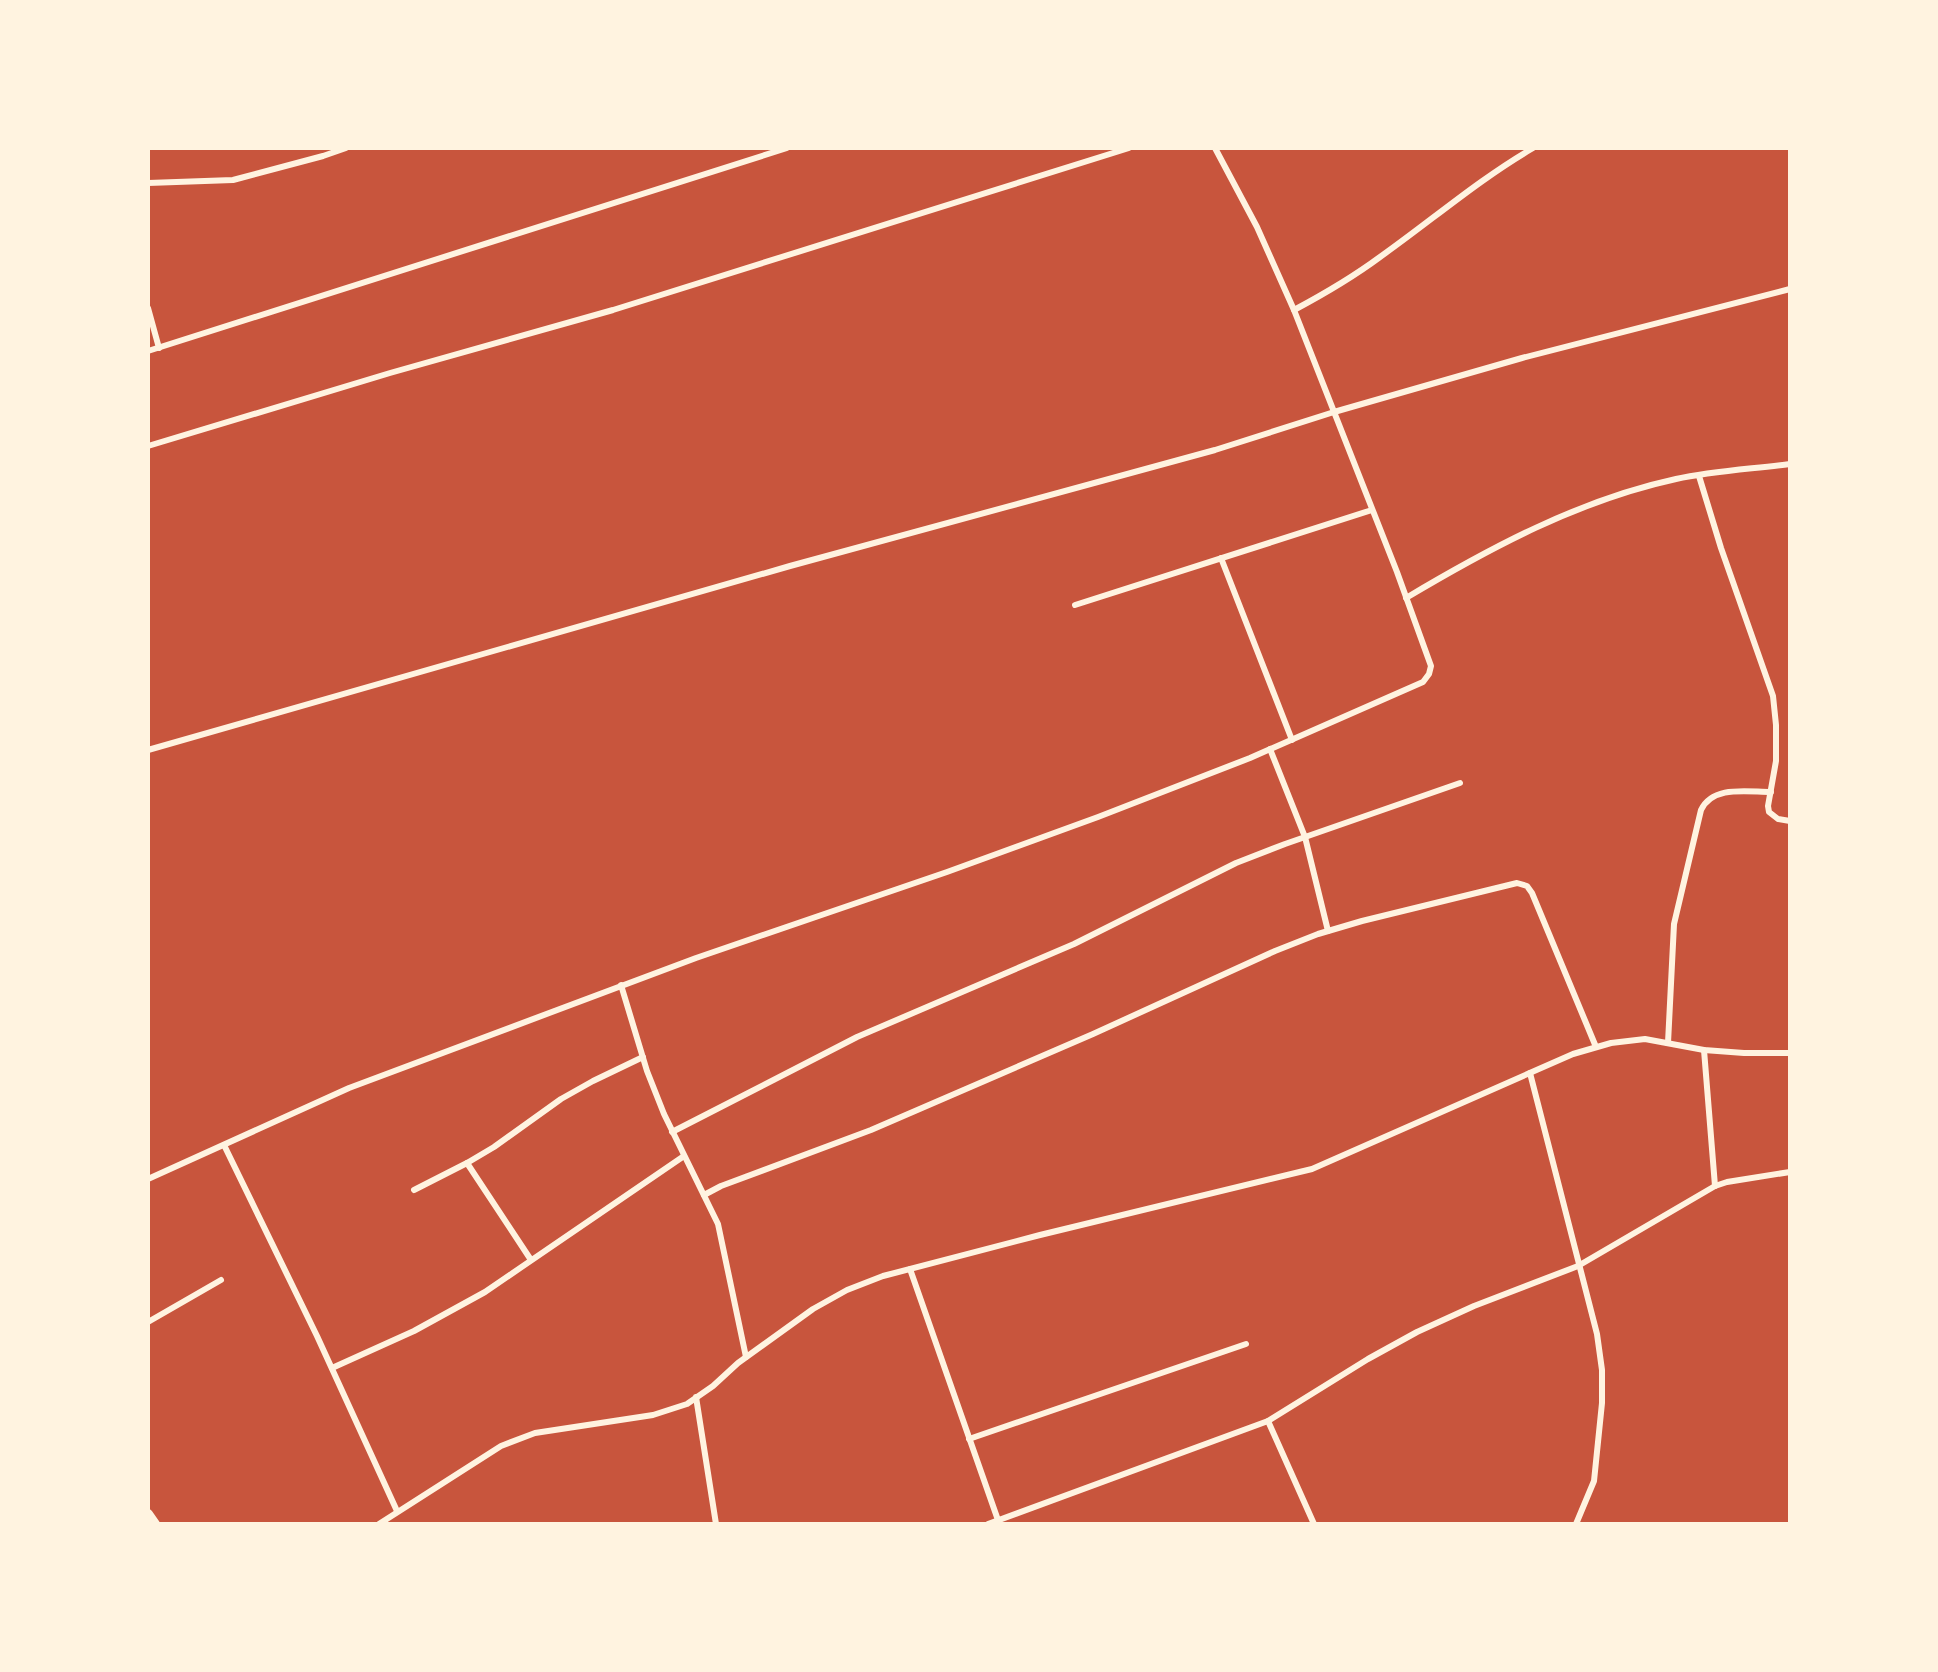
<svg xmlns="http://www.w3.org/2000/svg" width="1938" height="1672" viewBox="0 0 1938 1672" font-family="'Libre Baskerville',serif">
	<rect width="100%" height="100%" fill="#c8553d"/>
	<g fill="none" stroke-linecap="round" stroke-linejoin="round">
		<g stroke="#fff3e0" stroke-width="6">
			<path d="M148 183 233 180 323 156 346 148"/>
			<path d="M148 308 159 348"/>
			<path d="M1294 310C1324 294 1353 277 1380 257 1431 221 1478 180 1533 148"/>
			<path d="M148 351 787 148"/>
			<path d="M148 446 390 373 613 310 1129 148"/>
			<path d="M1699 476 1721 548 1773 696 1776 725V761L1768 806 1769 812 1778 819 1790 821"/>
			<path d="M1221 558 1292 740"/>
			<path d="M1406 598C1490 548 1579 500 1676 479 1713 471 1752 469 1790 464"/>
			<path d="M1075 605 1372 510"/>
			<path d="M1270 749 1305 837 1328 931"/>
			<path d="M148 750 790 566 1215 450 1334 412 1522 358 1790 289"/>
			<path d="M621 985 647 1071 664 1114 718 1224 746 1357"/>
			<path d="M1668 1043 1674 924 1701 810C1713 785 1747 792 1771 792"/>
			<path d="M1704 1050 1715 1186"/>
			<path d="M1530 1073 1597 1334 1602 1370V1403L1594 1481 1576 1524"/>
			<path d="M672 1132 857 1037 1074 944 1236 863 1285 844 1460 783"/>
			<path d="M224 1145 317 1336 397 1511"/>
			<path d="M467 1163 531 1260"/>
			<path d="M148 1179 349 1088 696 958 947 872 1098 817 1250 758 1423 682 1429 674 1431 666 1397 572 1294 310 1257 227 1215 148"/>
			<path d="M414 1190 467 1163 494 1147 561 1099 593 1081 643 1057"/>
			<path d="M704 1195 721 1186 871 1130 1093 1034 1275 951 1318 934 1362 921 1517 883 1527 886 1532 893 1596 1047"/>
			<path d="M910 1269 999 1523"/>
			<path d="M148 1322 221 1280"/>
			<path d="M332 1368 414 1331 485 1292 684 1156"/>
			<path d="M696 1397 716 1524"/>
			<path d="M1268 1421 1368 1359 1417 1332 1474 1306 1578 1266 1715 1186 1727 1182 1790 1172"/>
			<path d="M969 1439 1246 1344"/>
			<path d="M379 1524 501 1446 535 1433 653 1415 687 1404 713 1386 738 1363 813 1309 847 1290 883 1276 1040 1235 1312 1169 1573 1054 1611 1043 1645 1039 1704 1050 1744 1053H1790"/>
			<path d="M988 1524 1268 1421 1314 1524"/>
		</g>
		<path stroke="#fff3e0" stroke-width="10" d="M148 1514 155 1524"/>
	</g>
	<rect width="1938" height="1672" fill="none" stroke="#fff3e0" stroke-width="300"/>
</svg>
